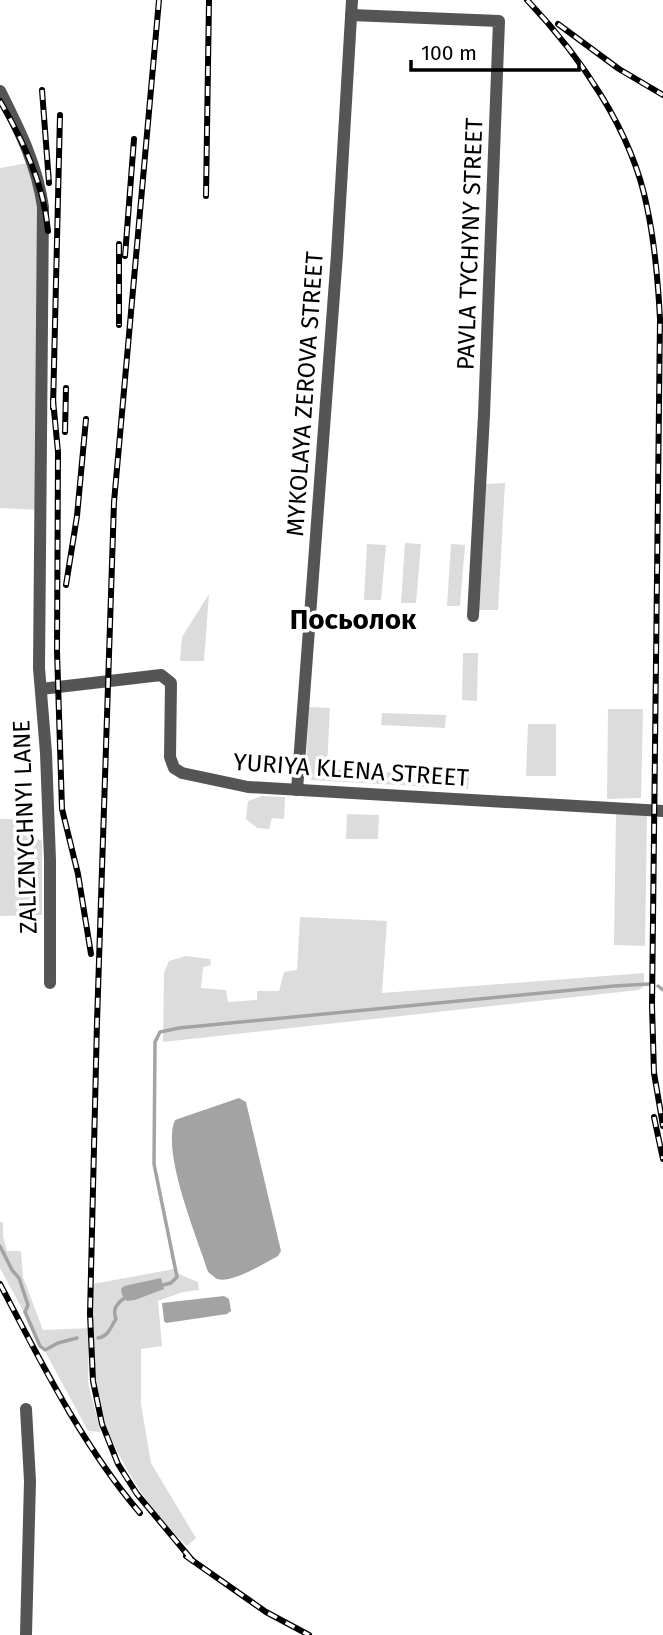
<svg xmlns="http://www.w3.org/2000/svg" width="663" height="1635" viewBox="0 0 663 1635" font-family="'Fira Sans',sans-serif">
	<rect width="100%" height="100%" fill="#fff"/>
	<g fill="#dcdcdc">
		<path d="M33 162 39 180 40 510 0 508V168Z"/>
		<path d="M505 483 498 610H479L486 484Z"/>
		<path d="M405 543 421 544 416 603H401Z"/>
		<path d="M367 544 386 545 381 600H364Z"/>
		<path d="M451 544 465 545 460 606H447Z"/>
		<path d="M209 594 204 661H180L182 637Z"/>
		<path d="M463 653H478L477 701 462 700Z"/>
		<path d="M309 707 330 708 327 769 469 777 468 789 311 780V769L306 768Z"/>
		<path d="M608 709H643L641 798 607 799Z"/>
		<path d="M382 713 446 715 445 728 381 725Z"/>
		<path d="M528 724H556V776H526Z"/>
		<path d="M262 796 285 797 284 819 272 818 269 829 257 828 246 819 248 801Z"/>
		<path d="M616 813 647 814 645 946 614 945Z"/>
		<path d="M347 814 379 815 378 839H346Z"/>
		<path d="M0 819H18L27 838 42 840V915L0 916Z"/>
		<path d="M300 917 387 921 382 993 644 973V986L639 990 163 1042 164 973 169 961 186 956 210 959 211 965 203 967 201 988 226 990 228 1002 257 1000V991H279L284 972 297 970Z"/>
		<path d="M0 1222H3V1236L7 1251H21L23 1277 43 1330 92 1328 93 1284 174 1269 181 1275 198 1282 199 1290 183 1292 158 1301 162 1346 141 1349V1404L151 1463 196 1538 187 1546C151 1512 124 1471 106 1426 95 1400 95 1368 94 1340H89L88 1383 101 1432 88 1431 0 1268Z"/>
	</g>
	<g fill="#a3a3a3">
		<path d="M239 1098 246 1102 281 1251 278 1256C265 1263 231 1284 217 1279 215 1278 210 1273 208 1272 197 1237 161 1152 175 1120Z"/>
		<path d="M161 1278 164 1289 135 1300 127 1301 122 1295 121 1289 124 1286Z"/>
		<path d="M224 1296 229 1299 231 1311 227 1314 166 1323 164 1321 162 1303Z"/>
	</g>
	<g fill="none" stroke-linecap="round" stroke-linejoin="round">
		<g stroke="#a3a3a3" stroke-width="3.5">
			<path d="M658 986 663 990"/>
			<path d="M0 1246 12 1270 19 1278 28 1305 25 1312 40 1346 45 1350 58 1343 77 1338"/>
			<path d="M159 1286 171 1283 177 1277 154 1164 155 1042 160 1032 179 1028 614 986 649 984"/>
			<path d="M98 1338C109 1336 110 1328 116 1319 112 1309 117 1303 126 1297"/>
		</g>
		<g stroke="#555" stroke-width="12">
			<path d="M351 15 499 21 484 415 473 616"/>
			<path d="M0 91C19 129 37 164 43 207L39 668 46 753 50 860V983"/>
			<path d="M41 689 161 675 171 683 170 757 174 768 182 773 248 787 663 811"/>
			<path d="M297 790 337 254 352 0"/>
			<path d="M26 1409 30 1481 26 1635"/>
		</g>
		<g stroke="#000" stroke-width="6">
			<g id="rail">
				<path d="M159 0 114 502 97 1022 90 1314 93 1381 102 1424 118 1464 137 1494 192 1560"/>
				<path d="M527 0C580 56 632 130 647 207 655 244 658 281 660 319L652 1006 654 1073 663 1126"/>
				<path d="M558 24 619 69 663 95"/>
				<path d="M42 90 49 183"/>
				<path d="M0 101C23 141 44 184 48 231"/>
				<path d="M206 196 209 0"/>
				<path d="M119 244V325"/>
				<path d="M125 256 134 139"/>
				<path d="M53 400 58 452 57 651 62 809 78 874 91 954"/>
				<path d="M53 408 60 115"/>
				<path d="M65 432 66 388"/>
				<path d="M66 585 77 516 86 419"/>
				<path d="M654 1117 663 1159"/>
				<path d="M0 1284C41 1362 82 1445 140 1513"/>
				<path d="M186 1556 266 1612 309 1635"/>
			</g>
		</g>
		<use href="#rail" stroke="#fff" stroke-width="3.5" stroke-dasharray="10" stroke-linecap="butt"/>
	</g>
	<g text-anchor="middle" stroke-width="7" stroke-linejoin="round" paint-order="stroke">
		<g font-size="24" fill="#000" stroke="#fff">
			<text transform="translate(470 244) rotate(-88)" y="8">PAVLA TYCHYNY STREET</text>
			<text transform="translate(305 394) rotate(-86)" y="8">MYKOLAYA ZEROVA STREET</text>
			<text transform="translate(351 770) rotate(4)" y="8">YURIYA KLENA STREET</text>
			<text transform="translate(25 827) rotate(-92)" y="8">ZALIZNYCHNYI LANE</text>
		</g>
		<g font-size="28" font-weight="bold" fill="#000" stroke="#fff">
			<text x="353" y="629">Посьолок</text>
		</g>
	</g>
	<path d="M411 60v10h168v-10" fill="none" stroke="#000000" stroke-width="3.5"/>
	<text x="421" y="60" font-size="21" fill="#000000" stroke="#ffffff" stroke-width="5" paint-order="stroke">100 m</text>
</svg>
